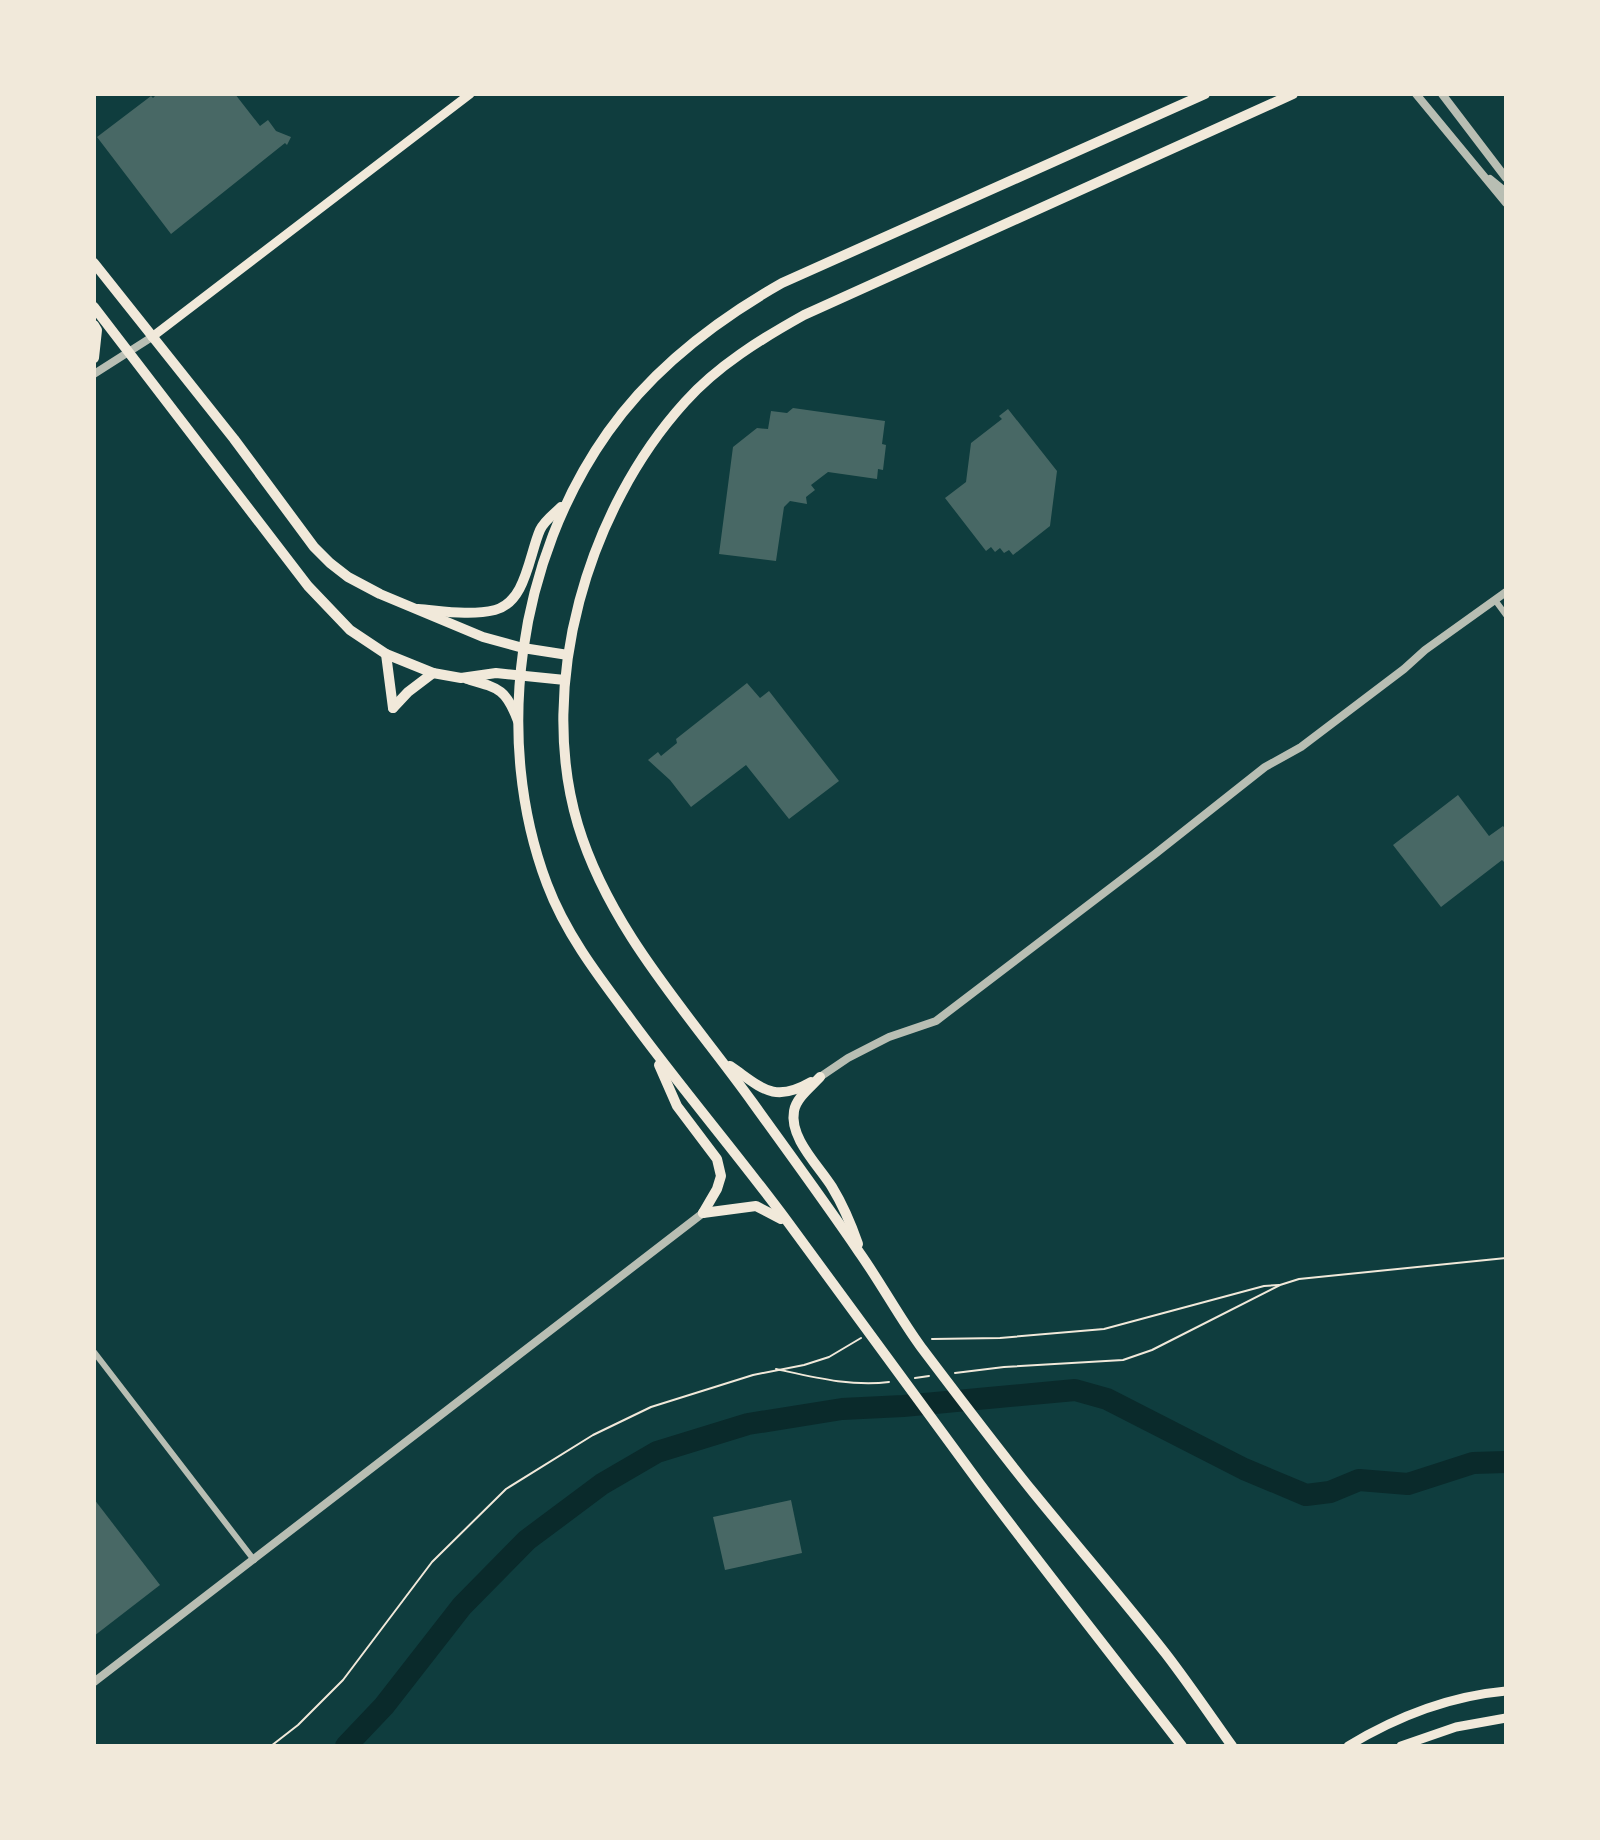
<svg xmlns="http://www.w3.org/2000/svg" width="1600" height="1840" viewBox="0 0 1600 1840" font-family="'Archivo Narrow',sans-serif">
	<rect width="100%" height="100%" fill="#0f3d3e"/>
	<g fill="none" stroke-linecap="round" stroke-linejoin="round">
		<path stroke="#0a2a2b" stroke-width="22" d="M346 1746 384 1706 462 1606 527 1540 602 1484 657 1452 748 1424 842 1409 903 1406 1075 1390 1107 1399 1244 1469 1306 1495 1330 1492 1359 1480 1408 1484 1473 1463 1506 1462"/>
	</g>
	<g fill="#486865">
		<path d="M157 94H235L260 126 268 120 276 131 291 137 287 145 285 143 171 234 97 137 151 96 153 98Z"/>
		<path d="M793 408 885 421 882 444 886 445 883 470 878 469 877 479 828 472 811 485 815 490 806 497 807 504 790 501 784 507 776 561 719 554 733 447 757 428 768 429 771 411 787 413Z"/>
		<path d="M1008 409 1057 471 1050 526 1013 555 1009 550 1004 553 1000 548 995 552 991 547 986 551 945 498 966 482 971 443 1002 419 999 416Z"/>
		<path d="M747 683 760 698 769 691 839 781 789 819 746 765 691 807 670 780 648 760 658 752 661 756 677 743 676 739Z"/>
		<path d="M1458 795 1489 836 1503 826 1506 830V864L1502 860 1441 907 1393 845Z"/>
		<path d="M94 1499 160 1585 94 1636Z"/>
		<path d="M791 1500 802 1553 725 1570 713 1517Z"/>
	</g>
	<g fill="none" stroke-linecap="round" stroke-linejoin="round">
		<g stroke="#f1e9da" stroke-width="2">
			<path d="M932 1339 1000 1338 1104 1329 1264 1286 1279 1285"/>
			<path d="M776 1369C813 1377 852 1387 889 1382"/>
			<path d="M955 1373 1004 1367 1123 1360 1152 1350 1280 1285 1299 1279 1506 1258"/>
			<path d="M915 1378 929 1376"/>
			<path d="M271 1746 298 1725 343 1680 432 1562 506 1489 593 1435 651 1407 753 1375 804 1365 829 1357 861 1338"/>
		</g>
		<g stroke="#b8beb3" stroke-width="6">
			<path d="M1495 600 1506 615"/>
			<path d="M94 1352 254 1560"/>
		</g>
		<g stroke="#b8beb3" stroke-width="8">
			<path d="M1416 94 1506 203"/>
			<path d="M1442 94 1506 178"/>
			<path d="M1490 179 1506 192"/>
			<path d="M94 374 152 337"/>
			<path d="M820 1077 848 1058 889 1037 936 1021 1155 854 1265 767 1301 747 1404 669 1425 650 1506 592"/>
			<path d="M94 1682 703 1213"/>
		</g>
		<g stroke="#f1e9da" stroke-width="9">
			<path d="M152 337 470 94"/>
			<path d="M1348 1746C1396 1717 1450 1696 1506 1691"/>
			<path d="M1401 1746 1456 1727 1506 1718"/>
		</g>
		<g stroke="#f1e9da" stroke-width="10">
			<path d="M94 263 234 439 314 547 330 563 348 577 380 594 483 637 523 648 568 655"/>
			<path d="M94 307 308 586 350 630 386 654 433 673 461 678 496 673 565 680"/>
			<path d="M94 325 97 330 94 358"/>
			<path d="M386 654 393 708"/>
			<path d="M467 679C499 688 506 689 518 721"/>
			<path d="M393 708 408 692 433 673"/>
		</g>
		<g stroke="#f1e9da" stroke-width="10">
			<path d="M418 609C443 611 470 616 495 610 526 602 529 555 540 530 544 521 554 514 561 507"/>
			<path d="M659 1065 677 1106 717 1159 721 1176 717 1189 703 1213"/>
			<path d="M730 1066C761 1087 773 1104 811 1082"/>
			<path d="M820 1077C811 1087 796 1098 794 1111 789 1138 819 1166 832 1187 843 1205 851 1224 858 1244"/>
			<path d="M703 1213 756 1206 781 1219"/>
			<path d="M1182 1746C1115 1659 1046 1572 980 1484 916 1398 854 1311 790 1225 737 1153 679 1086 626 1013 596 973 565 932 547 884 492 738 518 559 608 432 653 368 715 321 782 283L1205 94"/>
			<path d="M1232 1746C1210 1715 1189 1684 1166 1654 1123 1599 1077 1546 1033 1492 995 1445 958 1396 921 1347 899 1317 881 1283 859 1252 825 1202 789 1153 753 1103 690 1015 610 931 578 825 536 685 588 509 685 402 717 366 761 339 804 315L1293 94"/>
		</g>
	</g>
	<rect width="1600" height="1840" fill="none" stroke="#f1e9da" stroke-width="192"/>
</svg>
